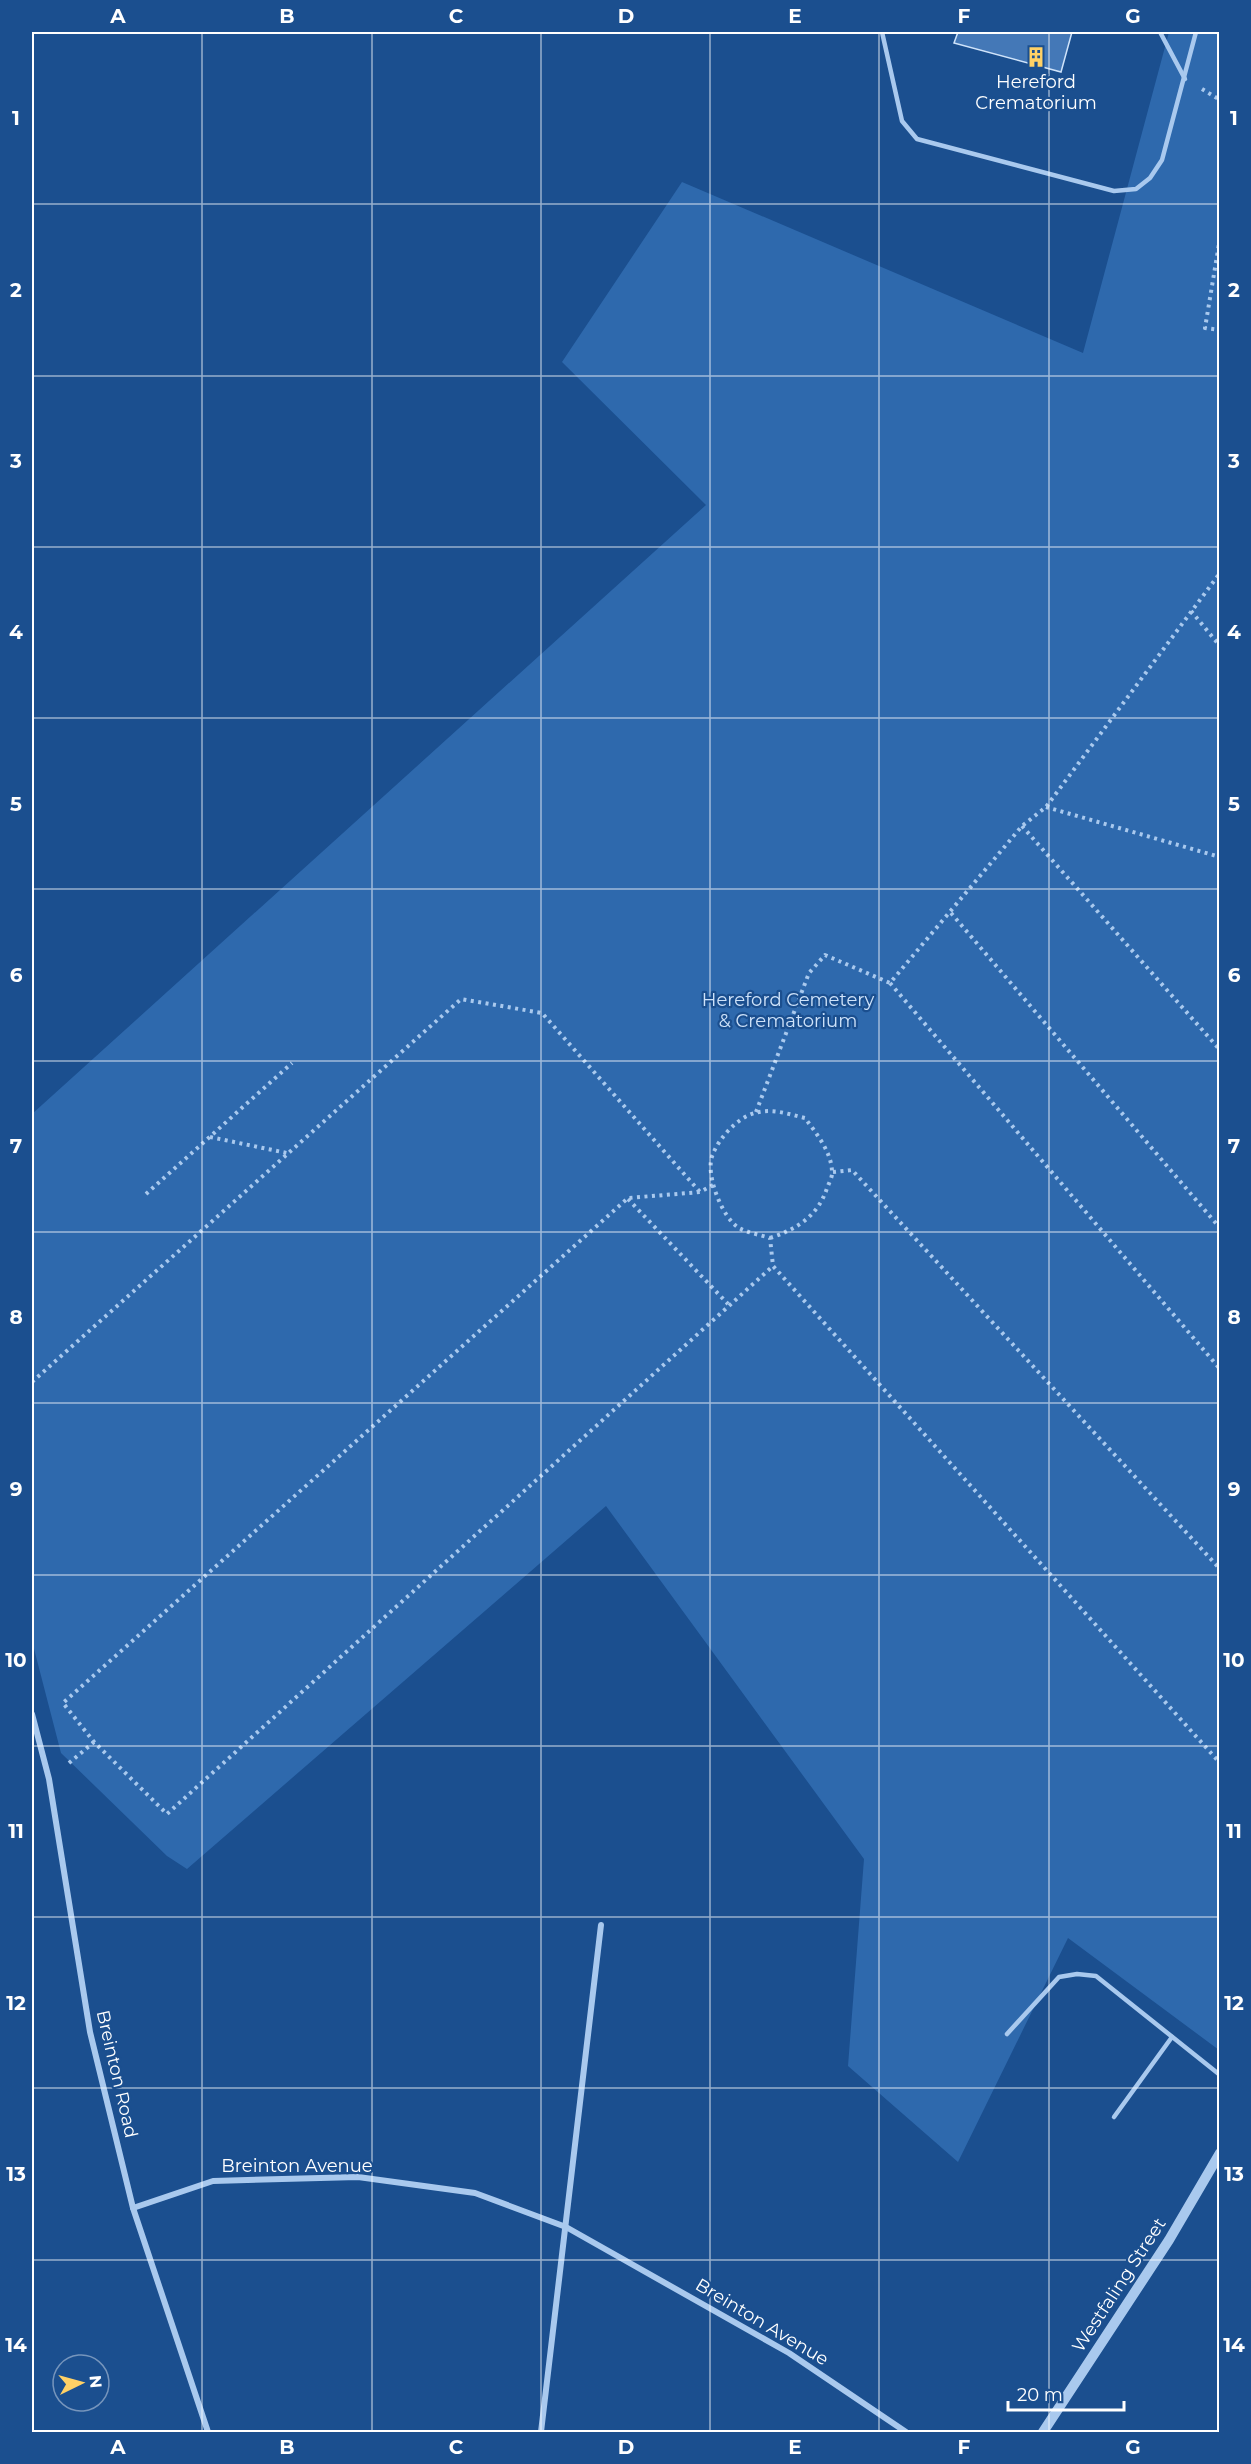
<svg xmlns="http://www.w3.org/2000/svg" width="1251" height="2464" viewBox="0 0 1251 2464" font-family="Montserrat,sans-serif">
	<rect width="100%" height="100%" fill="#1b4f8f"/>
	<path fill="#2e69ad" d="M1169 32H1219V2050L1068 1938 958 2162 848 2066 864 1859 606 1506 187 1869 167 1856 61 1753 32 1641V1114L706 505 562 362 682 182 1083 353Z"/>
	<path fill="#4478b7" stroke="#cfe3fa" stroke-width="1.5" d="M958 32H1072L1061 72 954 43Z"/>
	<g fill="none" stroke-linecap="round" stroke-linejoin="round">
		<g stroke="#a9c9ee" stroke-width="4" stroke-dasharray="3 4.5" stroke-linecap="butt">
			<path d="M1202 89 1220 100"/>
			<path d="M1220 238 1205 328 1220 330"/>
			<path d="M1191 611 1220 646"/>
			<path d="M1046 807 1220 857"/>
			<path d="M1022 826 1220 1050"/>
			<path d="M951 913 1220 1228"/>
			<path d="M890 983 1220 1369"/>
			<path d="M756 1112 809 973 825 955 890 983 1022 826 1046 807 1220 573"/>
			<path d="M210 1137 287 1153"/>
			<path d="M833 1172 852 1170 1220 1569"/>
			<path d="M713 1185 700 1192 628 1198 63 1703 94 1742 167 1814 773 1266"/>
			<path d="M146 1194 292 1063"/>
			<path d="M628 1199 728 1304"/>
			<path d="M770 1238C797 1229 818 1216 827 1188 829 1183 833 1176 832 1171 831 1151 816 1133 805 1118 788 1114 772 1108 755 1113 738 1117 719 1138 713 1154 704 1172 722 1218 739 1228 748 1233 761 1235 770 1238L773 1266 1220 1763"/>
			<path d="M32 1382 461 999 542 1013 700 1192"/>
			<path d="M69 1763 94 1742"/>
		</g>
		<g stroke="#a9c9ee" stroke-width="4.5">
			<path d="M882 32 902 121 917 139 1114 191 1136 189 1150 178 1162 160 1196 32"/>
			<path d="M1160 32 1185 79"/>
			<path d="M1007 2034 1059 1977 1077 1974 1096 1976 1220 2075"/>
			<path d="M1114 2117 1172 2037"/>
		</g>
		<g stroke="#a9c9ee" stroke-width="6">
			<path d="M32 1714 49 1779 90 2032 133 2208 208 2432"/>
			<path d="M133 2208 213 2181 358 2177 475 2193 566 2227 789 2353 906 2432"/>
			<path d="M541 2432 601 1925"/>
		</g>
		<path stroke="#a9c9ee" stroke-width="10" d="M1043 2432 1169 2240 1220 2153"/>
	</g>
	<path fill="none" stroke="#fff" stroke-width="1.5" stroke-opacity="0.55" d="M202 32V2432M372 32V2432M541 32V2432M710 32V2432M879 32V2432M1049 32V2432M32 204H1220M32 376H1220M32 547H1220M32 718H1220M32 889H1220M32 1061H1220M32 1232H1220M32 1403H1220M32 1575H1220M32 1746H1220M32 1917H1220M32 2088H1220M32 2260H1220"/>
	<defs>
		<g id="building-bare" transform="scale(1.62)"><path d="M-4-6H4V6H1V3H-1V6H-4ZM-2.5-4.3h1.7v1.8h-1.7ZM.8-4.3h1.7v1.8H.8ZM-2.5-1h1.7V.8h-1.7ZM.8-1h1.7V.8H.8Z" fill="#ffd166" stroke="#1b4f8f" stroke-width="2.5" paint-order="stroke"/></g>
	</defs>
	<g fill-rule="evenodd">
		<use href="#building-bare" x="1036" y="57"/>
	</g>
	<g text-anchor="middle" stroke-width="4.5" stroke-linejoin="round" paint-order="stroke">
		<g font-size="18" fill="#fff" stroke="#1b4f8f">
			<text x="1036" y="88">Hereford<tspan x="1036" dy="21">Crematorium</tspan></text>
		</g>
		<g font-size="18" fill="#cfe3fa" stroke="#1b4f8f">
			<text x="788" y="1006">Hereford Cemetery<tspan x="788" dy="21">&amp; Crematorium</tspan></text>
		</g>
		<g font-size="18" fill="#fff" stroke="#1b4f8f">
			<text transform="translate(117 2074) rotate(77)" y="6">Breinton Road</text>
			<text x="297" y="2172">Breinton Avenue</text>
			<text transform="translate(1119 2285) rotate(-57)" y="6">Westfaling Street</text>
			<text transform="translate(762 2322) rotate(31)" y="6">Breinton Avenue</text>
		</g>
	</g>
	<rect width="1251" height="2464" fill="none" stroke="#1b4f8f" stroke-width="66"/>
	<g transform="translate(81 2383) rotate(85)"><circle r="28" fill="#1b4f8f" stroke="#7695bc" stroke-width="1.5"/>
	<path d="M0-4.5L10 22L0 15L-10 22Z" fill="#ffd166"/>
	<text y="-9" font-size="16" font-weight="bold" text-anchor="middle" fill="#ffffff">N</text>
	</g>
	<path d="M1008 2401v9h116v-9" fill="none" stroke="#ffffff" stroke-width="3"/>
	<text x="1017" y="2401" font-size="18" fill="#ffffff" stroke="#1b4f8f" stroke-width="4.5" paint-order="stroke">20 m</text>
	<rect x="33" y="33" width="1185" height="2398" fill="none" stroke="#fff" stroke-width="2"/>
	<g font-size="20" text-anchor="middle" font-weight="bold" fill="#fff">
		<text x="118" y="23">A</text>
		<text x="287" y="23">B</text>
		<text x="456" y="23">C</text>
		<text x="626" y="23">D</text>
		<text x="795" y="23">E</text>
		<text x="964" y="23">F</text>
		<text x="1133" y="23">G</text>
		<text x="16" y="125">1</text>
		<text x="1234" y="125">1</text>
		<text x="16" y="297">2</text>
		<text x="1234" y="297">2</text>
		<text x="16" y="468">3</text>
		<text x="1234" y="468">3</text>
		<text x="16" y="639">4</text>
		<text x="1234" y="639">4</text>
		<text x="16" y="811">5</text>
		<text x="1234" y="811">5</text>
		<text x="16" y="982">6</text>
		<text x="1234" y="982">6</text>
		<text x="16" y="1153">7</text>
		<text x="1234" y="1153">7</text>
		<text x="16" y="1324">8</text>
		<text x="1234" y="1324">8</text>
		<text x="16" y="1496">9</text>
		<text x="1234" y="1496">9</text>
		<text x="16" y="1667">10</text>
		<text x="1234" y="1667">10</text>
		<text x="16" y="1838">11</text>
		<text x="1234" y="1838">11</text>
		<text x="16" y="2010">12</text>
		<text x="1234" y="2010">12</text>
		<text x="16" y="2181">13</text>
		<text x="1234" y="2181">13</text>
		<text x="16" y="2352">14</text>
		<text x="1234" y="2352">14</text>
		<text x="118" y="2454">A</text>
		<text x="287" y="2454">B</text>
		<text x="456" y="2454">C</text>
		<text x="626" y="2454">D</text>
		<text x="795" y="2454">E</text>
		<text x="964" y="2454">F</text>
		<text x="1133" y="2454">G</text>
	</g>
</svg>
